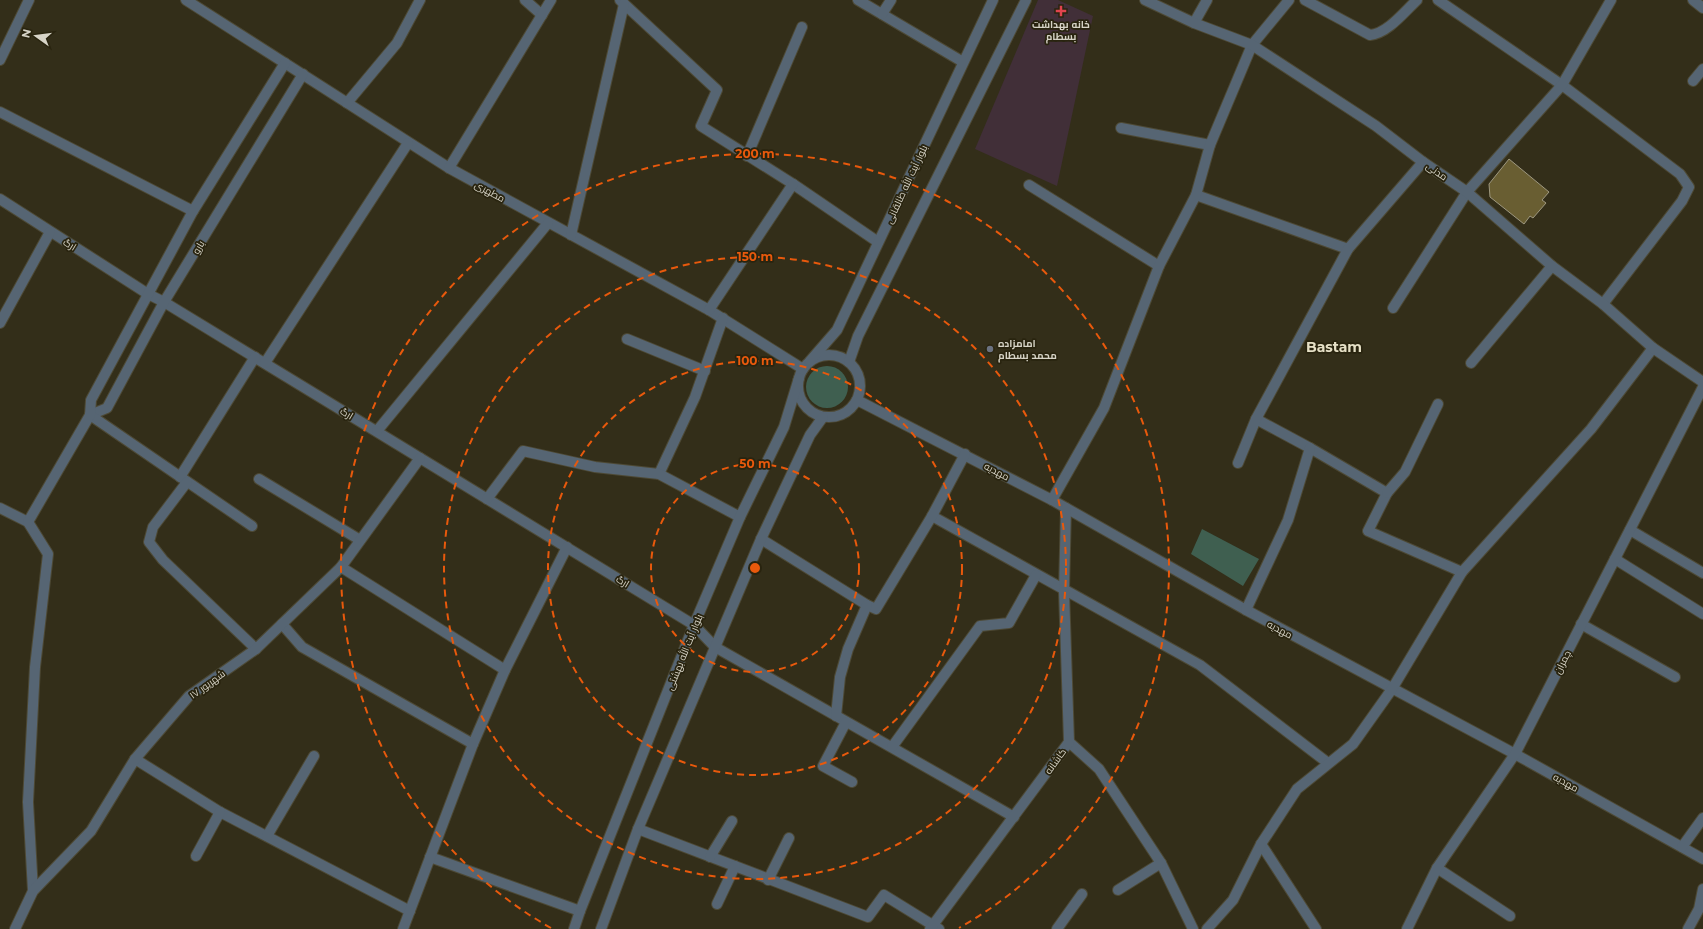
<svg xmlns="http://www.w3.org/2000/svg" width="1703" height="929" viewBox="0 0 1703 929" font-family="Montserrat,Cairo,sans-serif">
	<rect width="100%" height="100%" fill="#332e19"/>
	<path fill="#412f38" d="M1038 0H1058L1093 16 1057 186 975 149Z"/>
	<g fill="#3f5f50">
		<circle cx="827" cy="387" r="21"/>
		<path d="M1202 529 1259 559 1243 586 1191 554Z"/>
	</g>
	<path fill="#695e32" stroke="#9e9880" d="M1509 159 1549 192 1542 200 1546 203 1533 218 1530 216 1524 224 1490 197 1489 184Z"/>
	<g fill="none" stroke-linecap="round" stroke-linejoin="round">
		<g stroke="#4d4935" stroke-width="12">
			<g id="minor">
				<path d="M186 0 449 168 709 310 803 369"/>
				<path d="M525 0 542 15"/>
				<path d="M620 0 717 90 701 126 793 184 878 242"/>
				<path d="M858 0 963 62"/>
				<path d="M1305 0 1370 35C1388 33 1404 12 1417 0"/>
				<path d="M1438 0 1562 85 1680 174 1689 187 1682 201 1603 304"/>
				<path d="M1693 0 1703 8"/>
				<path d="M882 14 891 0"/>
				<path d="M1194 23 1207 0"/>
				<path d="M1693 81 1703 69"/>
				<path d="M347 103 397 43 420 0"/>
				<path d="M0 112 193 211"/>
				<path d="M1121 128 1210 145"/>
				<path d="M747 156 802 27"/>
				<path d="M449 168 551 0"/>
				<path d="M1029 185 1159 266"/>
				<path d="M1196 195 1348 249"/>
				<path d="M0 199 148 294 164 302 694 625 715 647 1014 817"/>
				<path d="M571 235 624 4"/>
				<path d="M1393 308 1467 192 1562 85 1611 0"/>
				<path d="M709 310 793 184"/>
				<path d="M0 323 50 232"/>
				<path d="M627 339 705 371"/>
				<path d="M265 363 408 143"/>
				<path d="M1471 363 1552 266"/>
				<path d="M857 400 1052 500 1246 610 1515 754 1703 859"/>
				<path d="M90 415 107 408 164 302 303 74"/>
				<path d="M90 415 252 526"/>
				<path d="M1256 419 1310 448 1387 493 1368 531 1462 572"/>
				<path d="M377 431 548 223"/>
				<path d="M1238 463 1256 419 1348 249 1423 162"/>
				<path d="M659 474 695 397 723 318"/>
				<path d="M180 477 255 357"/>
				<path d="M259 479 360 540"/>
				<path d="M187 482 153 527 149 542 163 560 256 649"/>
				<path d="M1387 493 1405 472 1438 404"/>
				<path d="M487 499 523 451 595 467 659 474 740 517"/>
				<path d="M1052 500 1104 408 1159 266 1196 195 1210 145 1252 45 1289 0"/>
				<path d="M0 508 28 522 48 554 35 667 28 802 33 891"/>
				<path d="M932 516 1200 665 1328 763"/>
				<path d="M28 522 90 415 91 400 193 211 285 63"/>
				<path d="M1630 530 1703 573"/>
				<path d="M761 539 867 605 876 609 932 516 965 454"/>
				<path d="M1615 559 1703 614"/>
				<path d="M341 567 505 670"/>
				<path d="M1246 610 1288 520 1310 448"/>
				<path d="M282 624 302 647 473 744"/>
				<path d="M1581 624 1675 677"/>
				<path d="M836 716 840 677 848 649 867 605"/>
				<path d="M846 722 823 766 852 782"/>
				<path d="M1069 742 1099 769 1161 863 1193 929"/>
				<path d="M892 747 980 626 1009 623 1036 575"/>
				<path d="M135 759 220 812 410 911"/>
				<path d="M638 829 868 917 884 895 939 929"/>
				<path d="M267 836 314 756"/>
				<path d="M1261 844 1316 929"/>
				<path d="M1682 847 1703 818"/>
				<path d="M196 856 220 812"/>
				<path d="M430 857 580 911"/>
				<path d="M710 857 732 821"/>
				<path d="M1437 868 1510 916"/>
				<path d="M768 880 789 838"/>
				<path d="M1118 890 1161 863"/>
				<path d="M717 904 735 866"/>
				<path d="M15 929 33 891 91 831 135 759 189 696 256 649 341 567 420 458"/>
				<path d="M403 929 473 744 505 670 567 547"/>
				<path d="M930 929 1069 742 1064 591 1066 508"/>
				<path d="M1057 929 1082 894"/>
				<path d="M1207 929 1233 900 1261 844 1297 789 1353 744 1392 689 1462 572 1591 429 1653 348"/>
				<path d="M1407 929 1437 868 1515 754 1703 387"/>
				<path d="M1688 929 1699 909 1703 889"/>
			</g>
		</g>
		<g stroke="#4d4935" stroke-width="12">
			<g id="tertiary">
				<path d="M1145 0 1194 23 1252 45 1376 126 1423 162 1467 192 1552 266 1603 304 1653 348 1703 382"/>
				<path d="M0 60 29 0"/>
				<circle cx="829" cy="386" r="31"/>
				<path d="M810 361 837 330 993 0"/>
				<path d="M849 362 858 336 1026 0"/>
				<path d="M574 929 580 911 694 625 740 517 784 427 799 378"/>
				<path d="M601 929 638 829 761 539 810 435 823 417"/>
			</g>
		</g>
		<use href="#minor" stroke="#566573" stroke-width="10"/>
		<use href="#tertiary" stroke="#566573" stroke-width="10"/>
	</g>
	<g fill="none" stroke="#e8590c" stroke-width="2" stroke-dasharray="7 5">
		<circle cx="755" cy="568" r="104"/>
		<circle cx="755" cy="568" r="207"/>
		<circle cx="755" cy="568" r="311"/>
		<path d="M551 928A414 414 0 1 1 959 928"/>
	</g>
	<path fill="#e0444e" stroke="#29240f" stroke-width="1.5" d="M1059 5h4v4h4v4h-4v4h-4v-4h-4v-4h4z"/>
	<circle fill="#6b7280" stroke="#29240f" stroke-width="1.5" cx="990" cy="349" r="4"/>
	<g text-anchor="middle" stroke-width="3.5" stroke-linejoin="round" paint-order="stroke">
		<g font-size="10" font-weight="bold" fill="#d7d4c7" stroke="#29240f">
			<text x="1061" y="28">خانه بهداشت<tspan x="1061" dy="12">بسطام</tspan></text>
			<text x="998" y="347" text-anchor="start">امامزاده<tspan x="998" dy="12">محمد بسطام</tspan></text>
		</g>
		<g font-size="10" fill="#d7d4c7" stroke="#29240f">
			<text transform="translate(1437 171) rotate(35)" y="4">مدنی</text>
			<text transform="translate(906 184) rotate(-65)" y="4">بلوار آیت الله طالقانی</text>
			<text transform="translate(490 191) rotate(29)" y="4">مطهری</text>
			<text transform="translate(70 244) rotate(32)" y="4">ارگ</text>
			<text transform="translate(198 247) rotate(-59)" y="4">بارو</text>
			<text transform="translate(347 413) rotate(31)" y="4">ارگ</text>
			<text transform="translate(997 471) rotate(28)" y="4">مهدیه</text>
			<text transform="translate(623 581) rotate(31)" y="4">ارگ</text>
			<text transform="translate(1280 629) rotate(28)" y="4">مهدیه</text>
			<text transform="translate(684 652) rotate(-68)" y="4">بلوار آیت الله بهشتی</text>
			<text transform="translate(1562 662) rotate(-63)" y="4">چمران</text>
			<text transform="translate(207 684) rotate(-36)" y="4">۱۷ شهریور</text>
			<text transform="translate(1055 761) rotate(-54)" y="4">کاشانه</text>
			<text transform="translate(1566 782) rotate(29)" y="4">مهدیه</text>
		</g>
		<g font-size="14" font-weight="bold" fill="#e6e0c6" stroke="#29240f">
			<text x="1334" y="352">Bastam</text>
		</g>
	</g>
	<circle cx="755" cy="568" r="6" fill="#e8590c" stroke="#29240f" stroke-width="2"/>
	<g font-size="12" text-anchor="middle" font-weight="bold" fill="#e8590c" stroke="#29240f" stroke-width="3.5" stroke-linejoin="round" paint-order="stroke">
		<text x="755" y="158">200 m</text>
		<text x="755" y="261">150 m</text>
		<text x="755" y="365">100 m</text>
		<text x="755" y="468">50 m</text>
	</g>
	<g transform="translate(36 36) rotate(284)" stroke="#29240f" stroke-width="3" paint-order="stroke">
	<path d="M0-3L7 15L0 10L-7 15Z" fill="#d7d4c7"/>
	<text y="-6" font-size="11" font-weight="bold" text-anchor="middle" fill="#d7d4c7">N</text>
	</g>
</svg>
